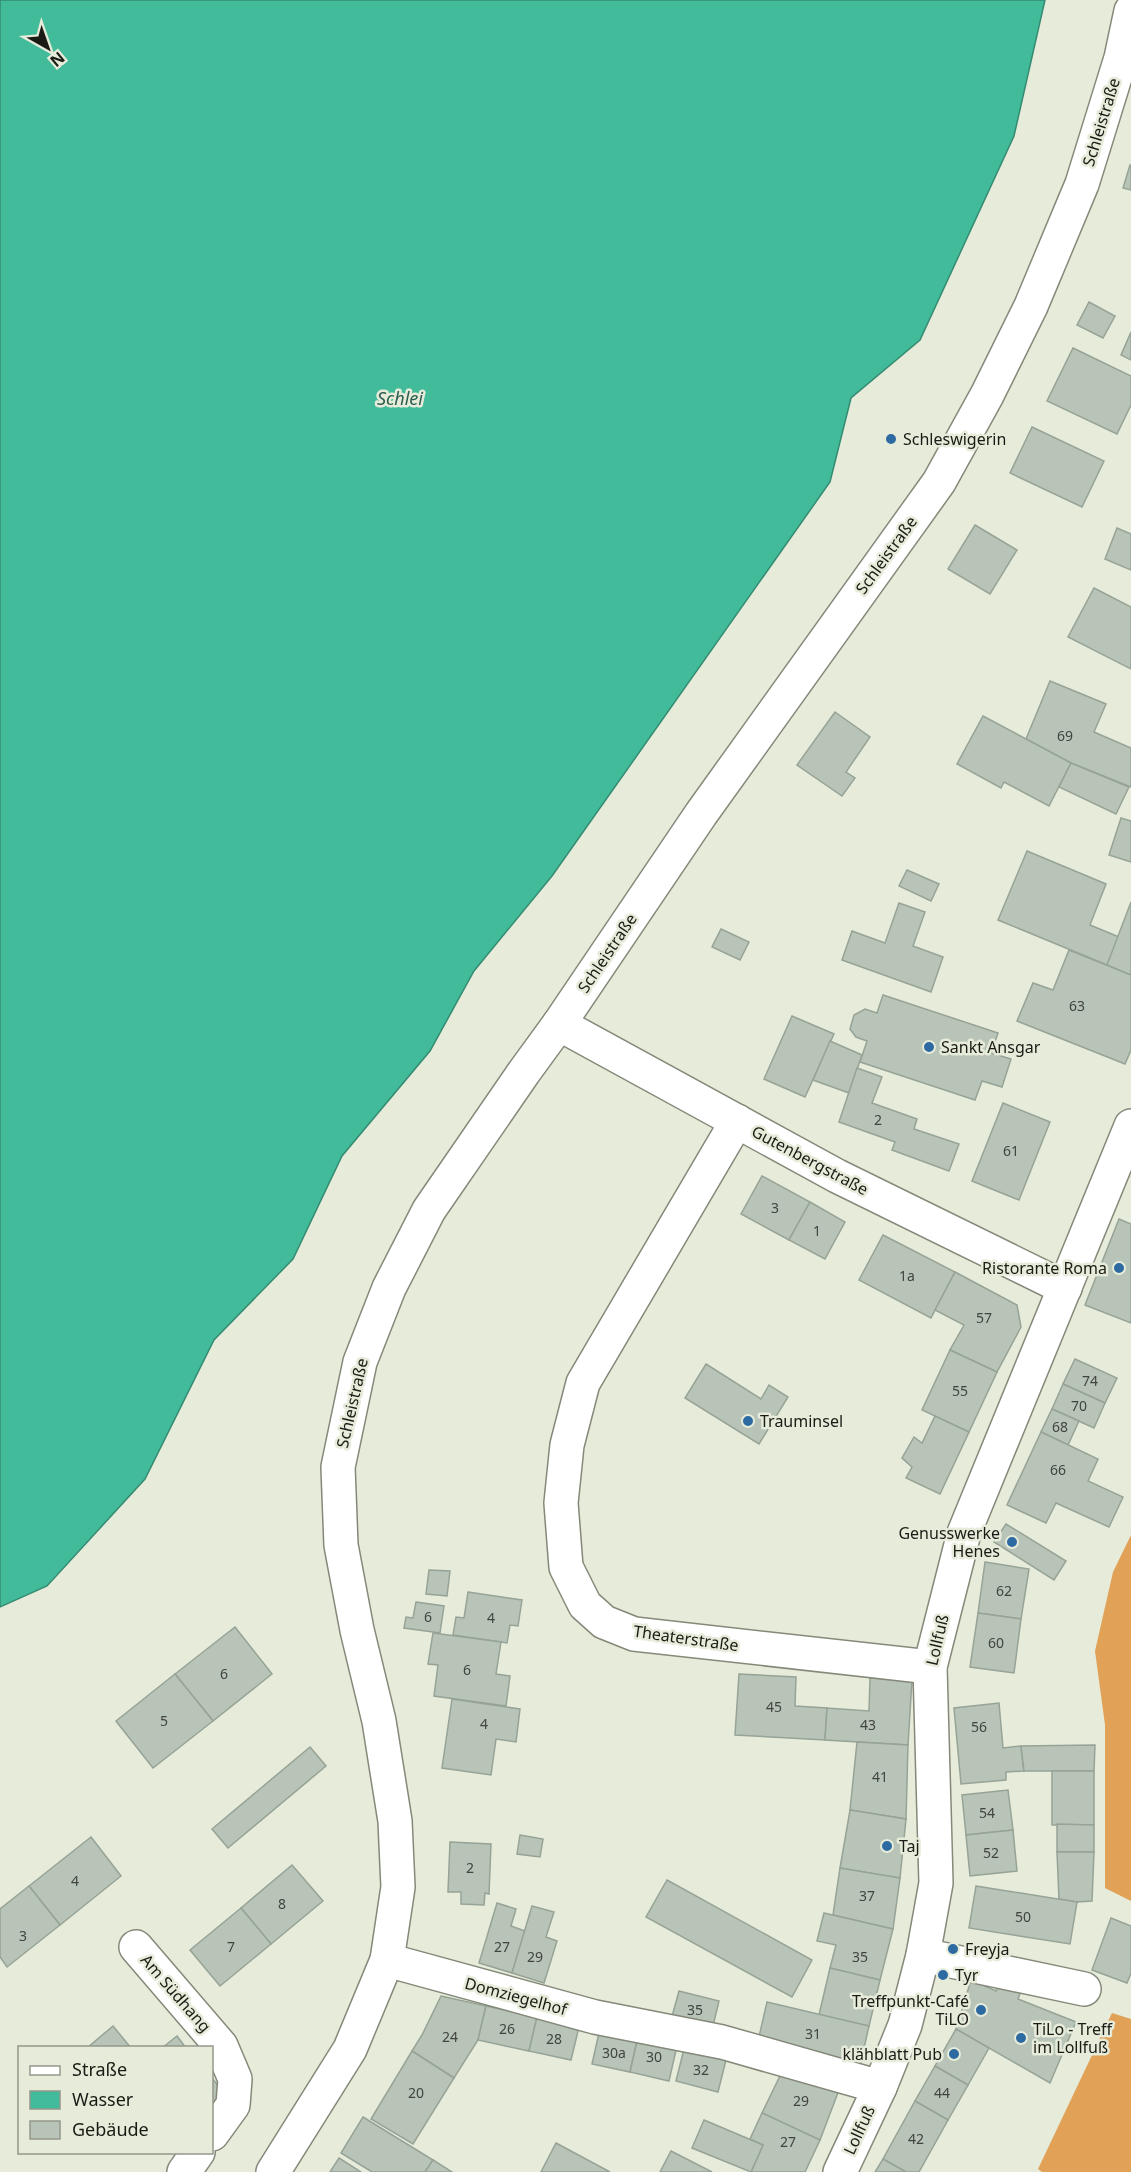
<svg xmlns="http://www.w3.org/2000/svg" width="1131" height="2172" viewBox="0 0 1131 2172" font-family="'Noto Sans',sans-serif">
	<rect width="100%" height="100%" fill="#e6ebda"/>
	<g fill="#e1a157">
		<path d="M1131 1535V1901L1105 1888V1725L1095 1651 1113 1572Z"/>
		<path d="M1112 2013 1131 2019V2172H1042L1038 2169Z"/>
	</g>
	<path fill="#41bb9a" stroke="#358b72" stroke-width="1.5" d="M0 0H1045L1014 136 920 340 851 398 830 482 552 876 474 971 430 1051 342 1156 293 1259 214 1340 145 1479 47 1586 0 1607Z"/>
	<g fill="#b7c4b7" stroke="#96a396" stroke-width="1.5">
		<path d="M1130 165 1131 166V190L1123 188Z"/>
		<path d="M1089 302 1115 316 1103 338 1077 325Z"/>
		<path d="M1131 332V360L1121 355Z"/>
		<path d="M1073 348 1131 376V405L1117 434 1047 401Z"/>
		<path d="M1032 427 1104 461 1082 507 1010 473Z"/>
		<path d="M975 525 1017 550 990 594 948 569Z"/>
		<path d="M1117 528 1131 534V570L1105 559Z"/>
		<path d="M1094 588 1131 607V669L1068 637Z"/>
		<path d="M1050 681 1106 704 1094 732 1131 748V787L1071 763 1026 739Z"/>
		<path d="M835 712 870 737 846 772 855 778 842 796 797 765Z"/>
		<path d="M983 716 1071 763 1049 806 1004 782 1001 788 957 764Z"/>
		<path d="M1071 763 1129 787 1116 814 1059 787Z"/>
		<path d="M1121 818 1131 821V862L1109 855Z"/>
		<path d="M1027 851 1106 884 1090 925 1119 937 1107 965 998 920Z"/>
		<path d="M907 870 939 884 931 901 899 886Z"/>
		<path d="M1131 902V975L1107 965Z"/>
		<path d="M899 903 925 912 913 946 943 957 931 992 842 960 852 931 885 943Z"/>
		<path d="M721 929 749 942 740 960 712 947Z"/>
		<path d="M1069 950 1131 975V1050L1125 1064 1017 1021 1033 983 1053 990Z"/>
		<path d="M883 995 998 1033 991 1053 1011 1059 1002 1087 982 1081 975 1100 860 1062 867 1041 856 1037 850 1029 854 1015 865 1009 877 1013Z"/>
		<path d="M792 1016 834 1034 805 1097 764 1079Z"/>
		<path d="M830 1041 862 1055 849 1093 813 1080Z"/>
		<path d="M857 1068 882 1077 872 1103 917 1119 914 1129 959 1144 949 1171 892 1150 895 1142 839 1122Z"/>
		<path d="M1003 1103 1050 1122 1019 1200 972 1181Z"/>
		<path d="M762 1176 810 1202 789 1240 741 1214Z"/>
		<path d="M810 1202 845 1222 825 1259 789 1240Z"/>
		<path d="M1119 1219 1131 1224V1323L1085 1305Z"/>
		<path d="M883 1235 955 1272 931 1318 859 1280Z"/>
		<path d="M955 1272 1017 1305 1021 1327 997 1372 950 1350 964 1325 935 1310Z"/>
		<path d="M950 1350 997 1372 969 1432 922 1410Z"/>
		<path d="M1075 1359 1117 1378 1105 1403 1063 1384Z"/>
		<path d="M706 1364 761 1399 769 1385 788 1397 759 1444 685 1398Z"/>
		<path d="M1063 1384 1105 1403 1094 1428 1052 1409Z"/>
		<path d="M1052 1409 1079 1421 1068 1445 1041 1432Z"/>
		<path d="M935 1416 969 1432 940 1494 906 1478 912 1467 902 1458 914 1437 922 1443Z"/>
		<path d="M1041 1432 1098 1459 1088 1481 1123 1497 1109 1527 1056 1503 1046 1523 1007 1505Z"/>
		<path d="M1006 1524 1066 1561 1054 1580 994 1542Z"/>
		<path d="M985 1562 1029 1569 1021 1619 978 1613Z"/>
		<path d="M429 1570 450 1571 447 1596 426 1594Z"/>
		<path d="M468 1592 522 1600 518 1626 510 1625 507 1643 453 1635 456 1617 464 1618Z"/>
		<path d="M416 1602 444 1606 440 1633 404 1628 406 1617 413 1618Z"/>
		<path d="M978 1613 1021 1619 1014 1673 970 1667Z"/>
		<path d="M235 1627 272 1674 213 1721 175 1674Z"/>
		<path d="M433 1633 501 1642 496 1674 510 1676 506 1706 434 1696 438 1665 428 1664Z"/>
		<path d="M175 1674 213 1721 153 1768 116 1721Z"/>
		<path d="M739 1674 796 1677 795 1706 827 1708 825 1740 735 1735Z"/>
		<path d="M870 1678 912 1680 908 1745 825 1740 827 1708 869 1711Z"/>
		<path d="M452 1699 520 1709 516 1742 496 1739 491 1775 442 1768Z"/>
		<path d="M999 1703 1003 1748 1021 1746 1024 1771 1006 1772V1780L961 1784 954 1708Z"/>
		<path d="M857 1742 908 1745 906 1819 850 1810Z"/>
		<path d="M1095 1745 1094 1771H1024L1021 1746Z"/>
		<path d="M310 1747 326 1766 228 1848 212 1829Z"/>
		<rect x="1052" y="1771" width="42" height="54"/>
		<path d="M1008 1790 1013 1830 966 1835 962 1795Z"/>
		<path d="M850 1810 906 1819 900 1878 840 1868Z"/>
		<path d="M1057 1824 1094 1825V1852H1057Z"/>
		<path d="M1013 1830 1017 1871 970 1876 966 1835Z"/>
		<path d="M520 1835 543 1839 540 1857 517 1854Z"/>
		<path d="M91 1837 121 1876 60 1925 29 1886Z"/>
		<path d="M450 1842 491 1844 489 1894 485 1893 484 1905 461 1904V1892H448Z"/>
		<path d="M1057 1852H1094L1092 1901 1077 1902 1059 1899Z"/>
		<path d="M292 1865 323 1901 271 1944 241 1908Z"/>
		<path d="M840 1868 900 1878 893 1929 833 1915Z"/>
		<path d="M667 1880 812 1960 792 1997 646 1917Z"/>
		<path d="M29 1886 60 1925 7 1967 0 1957V1909Z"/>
		<path d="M976 1886 1077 1902 1070 1944 969 1928Z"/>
		<path d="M497 1903 516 1909 511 1926 525 1931 512 1973 479 1963Z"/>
		<path d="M532 1906 554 1912 546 1937 557 1941 544 1983 512 1973Z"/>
		<path d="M241 1908 271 1944 220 1986 190 1950Z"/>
		<path d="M824 1913 893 1929 880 1980 830 1968 836 1945 817 1941Z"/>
		<path d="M1111 1918 1131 1926V1973L1127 1983 1092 1970Z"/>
		<path d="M830 1968 880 1980 869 2026 819 2015Z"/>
		<path d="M1001 1977 1023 1986 1018 1999 1076 2022 1050 2083 956 2029 971 1980 996 1991Z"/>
		<path d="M679 1991 719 2001 712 2030 671 2020Z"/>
		<path d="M441 1996 486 2006 478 2040 454 2078 412 2051 422 2035Z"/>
		<path d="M767 2002 869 2026 860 2066 758 2041Z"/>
		<path d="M486 2006 537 2017 529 2051 478 2040Z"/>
		<path d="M537 2017 579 2027 571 2060 529 2051Z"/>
		<path d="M113 2026 131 2048H87Z"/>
		<path d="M956 2029 989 2048 968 2085 935 2066Z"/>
		<path d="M599 2033 637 2041 630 2072 592 2064Z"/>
		<path d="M177 2036 186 2048H162Z"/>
		<path d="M637 2041 676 2050 669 2081 630 2072Z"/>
		<path d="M684 2049 726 2060 718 2092 676 2081Z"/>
		<path d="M412 2051 454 2078 413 2144 371 2119Z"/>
		<path d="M935 2066 968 2085 948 2120 915 2101Z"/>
		<path d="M781 2074 839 2090 820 2140 762 2113Z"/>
		<path d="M212 2078 224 2093 212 2103Z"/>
		<path d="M915 2101 948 2120 919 2172H906L883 2159Z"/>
		<path d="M762 2113 820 2140 805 2172H751L763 2145 750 2139Z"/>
		<path d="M363 2117 433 2160 425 2172H372L341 2153Z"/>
		<path d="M704 2120 763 2145 751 2172 692 2148Z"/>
		<path d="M556 2143 610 2172H541Z"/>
		<path d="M671 2151 712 2172H660Z"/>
		<path d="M339 2158 361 2172H330Z"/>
		<path d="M883 2159 906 2172H875Z"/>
		<path d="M433 2160 452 2172H425Z"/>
	</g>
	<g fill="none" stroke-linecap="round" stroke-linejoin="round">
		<g stroke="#848979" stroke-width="36">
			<g id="minor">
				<path d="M559 1024 837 1176 1065 1288"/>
				<path d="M737 1121 583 1383 567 1445 561 1503 566 1567 585 1605 604 1622 634 1634 930 1667"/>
				<path d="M136 1947 221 2046 235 2079 233 2105 212 2134"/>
				<path d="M923 1955 1084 1989"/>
				<path d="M387 1960 595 2017 722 2042 880 2087"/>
				<path d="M184 2172 198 2152"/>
				<path d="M273 2172 350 2049 387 1960 398 1887 395 1821 379 1721 357 1630 341 1545 338 1467 360 1362 389 1288 429 1210 524 1072 559 1024 701 814 939 482 987 395 1031 306 1082 184 1121 58 1131 11"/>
				<path d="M840 2172 880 2087 905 2025 923 1955 936 1883 930 1667 964 1533 1131 1126"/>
			</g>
		</g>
		<use href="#minor" stroke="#fff" stroke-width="33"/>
	</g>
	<g fill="#2e6aa2" stroke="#e6ebda" stroke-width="2">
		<circle cx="891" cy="439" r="6"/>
		<circle cx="929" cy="1047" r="6"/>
		<circle cx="1119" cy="1268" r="6"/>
		<circle cx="748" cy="1421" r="6"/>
		<circle cx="1012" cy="1542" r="6"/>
		<circle cx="887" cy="1846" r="6"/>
		<circle cx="953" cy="1949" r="6"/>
		<circle cx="943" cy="1975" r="6"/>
		<circle cx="981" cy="2010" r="6"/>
		<circle cx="1021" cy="2038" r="6"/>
		<circle cx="954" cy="2054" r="6"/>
	</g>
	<g text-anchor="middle" stroke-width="5" stroke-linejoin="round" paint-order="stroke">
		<g font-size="14" fill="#41453e">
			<text x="1065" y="741">69</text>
			<text x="1077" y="1011">63</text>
			<text x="878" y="1125">2</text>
			<text x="1011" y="1156">61</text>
			<text x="775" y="1213">3</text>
			<text x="817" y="1236">1</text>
			<text x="907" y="1281">1a</text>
			<text x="984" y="1323">57</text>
			<text x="1090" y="1386">74</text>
			<text x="960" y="1396">55</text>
			<text x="1079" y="1411">70</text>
			<text x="1060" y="1432">68</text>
			<text x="1058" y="1475">66</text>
			<text x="1004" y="1596">62</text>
			<text x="428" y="1622">6</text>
			<text x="491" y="1623">4</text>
			<text x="996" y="1648">60</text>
			<text x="467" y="1675">6</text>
			<text x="224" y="1679">6</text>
			<text x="774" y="1712">45</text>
			<text x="164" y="1726">5</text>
			<text x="484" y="1729">4</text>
			<text x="868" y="1730">43</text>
			<text x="979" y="1732">56</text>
			<text x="880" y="1782">41</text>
			<text x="987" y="1818">54</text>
			<text x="991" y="1858">52</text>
			<text x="470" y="1873">2</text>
			<text x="75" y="1886">4</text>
			<text x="867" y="1901">37</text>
			<text x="282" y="1909">8</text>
			<text x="1023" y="1922">50</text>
			<text x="23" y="1941">3</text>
			<text x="231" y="1952">7</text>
			<text x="502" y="1952">27</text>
			<text x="535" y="1962">29</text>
			<text x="860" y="1962">35</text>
			<text x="695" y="2015">35</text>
			<text x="507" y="2034">26</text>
			<text x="813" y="2039">31</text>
			<text x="450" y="2042">24</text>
			<text x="554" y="2044">28</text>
			<text x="614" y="2058">30a</text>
			<text x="654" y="2062">30</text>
			<text x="701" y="2075">32</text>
			<text x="416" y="2098">20</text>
			<text x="942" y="2098">44</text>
			<text x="801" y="2106">29</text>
			<text x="916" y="2144">42</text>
			<text x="788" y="2147">27</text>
		</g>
		<g font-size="16" fill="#1a1b15" stroke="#e6ebda">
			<text transform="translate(1101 122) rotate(-73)" y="6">Schleistraße</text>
			<text transform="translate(886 555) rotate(-54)" y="6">Schleistraße</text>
			<text transform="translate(607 953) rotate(-56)" y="6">Schleistraße</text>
			<text transform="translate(810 1160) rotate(28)" y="6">Gutenbergstraße</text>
			<text transform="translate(352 1403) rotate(-77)" y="6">Schleistraße</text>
			<text transform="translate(686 1638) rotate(8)" y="6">Theaterstraße</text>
			<text transform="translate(937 1640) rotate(-77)" y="6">Lollfuß</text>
			<text transform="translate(176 1993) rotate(49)" y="6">Am Südhang</text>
			<text transform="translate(516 1996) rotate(15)" y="6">Domziegelhof</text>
			<text transform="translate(859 2130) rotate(-65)" y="6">Lollfuß</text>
		</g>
		<g font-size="16" fill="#1a1b15" stroke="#e6ebda" text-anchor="start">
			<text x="903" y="445">Schleswigerin</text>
			<text x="941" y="1053">Sankt Ansgar</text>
			<text x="1107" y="1274" text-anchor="end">Ristorante Roma</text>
			<text x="760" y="1427">Trauminsel</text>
			<text x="1000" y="1539" text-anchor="end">Genusswerke<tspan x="1000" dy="18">Henes</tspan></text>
			<text x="899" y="1852">Taj</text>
			<text x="965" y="1955">Freyja</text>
			<text x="955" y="1981">Tyr</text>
			<text x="969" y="2007" text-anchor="end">Treffpunkt-Café<tspan x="969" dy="18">TiLO</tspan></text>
			<text x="1033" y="2035">TiLo - Treff<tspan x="1033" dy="18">im Lollfuß</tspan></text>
			<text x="942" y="2060" text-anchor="end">klähblatt Pub</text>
		</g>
		<g font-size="18" font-style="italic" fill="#2c5d4e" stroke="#e6ebda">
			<text x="400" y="405">Schlei</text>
		</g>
	</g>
	<rect x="18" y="2046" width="195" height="108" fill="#e6ebda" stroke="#94988b" stroke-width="1.5"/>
	<rect x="30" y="2066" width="30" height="9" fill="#ffffff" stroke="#94988b" stroke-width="1.5"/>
	<text x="72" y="2076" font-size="18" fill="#1a1b15">Straße</text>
	<rect x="30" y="2091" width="30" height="18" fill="#41bb9a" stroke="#94988b" stroke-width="1.5"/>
	<text x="72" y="2106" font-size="18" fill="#1a1b15">Wasser</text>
	<rect x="30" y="2121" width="30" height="18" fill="#b7c4b7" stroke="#94988b" stroke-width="1.5"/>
	<text x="72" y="2136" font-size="18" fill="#1a1b15">Gebäude</text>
	<g transform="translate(48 48) rotate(140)" stroke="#e6ebda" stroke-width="4.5" paint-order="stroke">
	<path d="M0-4.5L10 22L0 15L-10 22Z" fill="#1a1b15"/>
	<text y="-9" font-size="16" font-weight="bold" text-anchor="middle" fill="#1a1b15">N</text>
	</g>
</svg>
